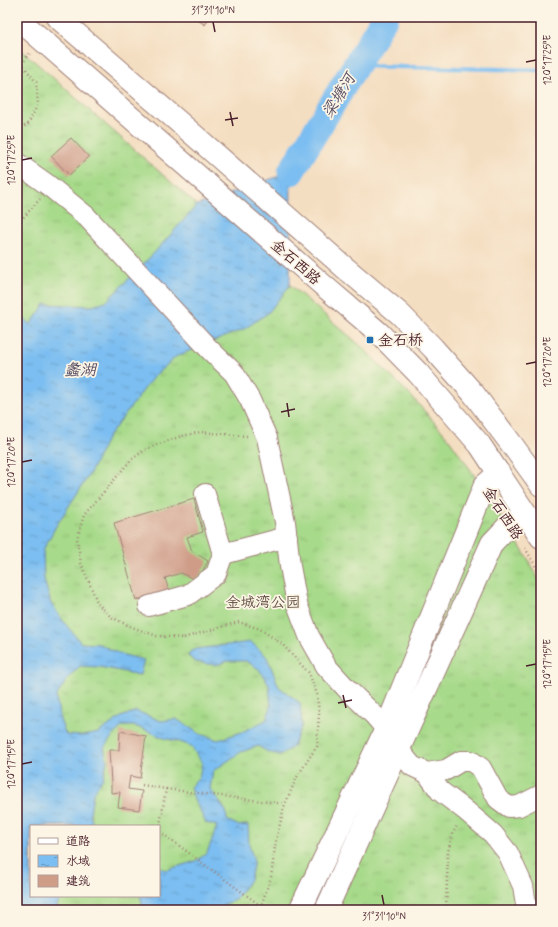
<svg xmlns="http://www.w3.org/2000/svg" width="558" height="927" viewBox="0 0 558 927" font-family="Mynerve,'LXGW WenKai TC',sans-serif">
	<defs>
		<pattern id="grass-tufts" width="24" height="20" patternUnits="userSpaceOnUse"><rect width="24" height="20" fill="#a7da8a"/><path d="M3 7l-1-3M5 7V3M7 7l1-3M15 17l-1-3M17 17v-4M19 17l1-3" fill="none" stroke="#91bb77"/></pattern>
		<pattern id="water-ripples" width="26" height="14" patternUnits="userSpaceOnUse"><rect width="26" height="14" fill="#7bbef1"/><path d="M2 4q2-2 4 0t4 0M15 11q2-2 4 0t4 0" fill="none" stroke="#679ac3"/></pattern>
	</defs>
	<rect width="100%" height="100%" fill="#fcf5e5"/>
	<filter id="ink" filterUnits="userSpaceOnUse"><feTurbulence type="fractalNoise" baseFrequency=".025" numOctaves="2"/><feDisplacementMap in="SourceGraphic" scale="8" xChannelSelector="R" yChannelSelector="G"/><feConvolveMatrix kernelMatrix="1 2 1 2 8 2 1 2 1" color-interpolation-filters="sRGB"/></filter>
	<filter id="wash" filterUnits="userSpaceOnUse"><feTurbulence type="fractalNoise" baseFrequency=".012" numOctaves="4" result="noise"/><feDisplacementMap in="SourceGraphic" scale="16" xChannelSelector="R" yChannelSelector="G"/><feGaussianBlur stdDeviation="0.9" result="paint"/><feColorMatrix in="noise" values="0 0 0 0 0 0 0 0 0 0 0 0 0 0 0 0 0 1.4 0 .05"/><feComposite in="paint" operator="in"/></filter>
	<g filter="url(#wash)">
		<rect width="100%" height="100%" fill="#f4dec1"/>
		<path fill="url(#grass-tufts)" stroke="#787c5a" fill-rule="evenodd" d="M17 46 197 205 362 347 412 397 449 439 472 472 528 559 541 584V910H17ZM31 826H159V896H31Z"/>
		<path fill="url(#water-ripples)" stroke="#626e8e" d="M291 172 290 285 268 313 244 329 177 356 154 376 108 437 89 475 56 526 43 550 44 579 51 604 67 626 81 643 99 644 120 654 144 660 140 675 100 667 80 666 68 678 56 697 60 720 66 735 83 736 98 733 121 717 136 711 161 721 176 719 200 734 218 740 242 732 266 720 271 707 269 685 259 669 246 661H228L215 665 196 662 188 656 191 651 196 649 251 642 267 657 279 687 300 703 302 725 293 747 280 755 268 752 258 746 241 752 213 771 210 789 226 811 227 820 239 826 248 825 249 844 254 861 250 880 235 900 222 905 218 910H142V902L140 896H159V867L166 870 196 861 207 853 217 826 206 823 194 799 190 787 199 778 202 763 191 746 180 742 164 738 150 732 135 726H123L114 734 104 748 107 761 103 778 93 794 90 814 93 826H31V896H65L58 903 56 910H17V314L31 324 45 304 92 306 106 302 156 251 197 205Z"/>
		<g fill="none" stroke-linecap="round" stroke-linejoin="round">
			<path stroke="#7bbef1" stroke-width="4.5" d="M356 66 541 70"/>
			<path stroke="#7bbef1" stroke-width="27" d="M291 172 385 17"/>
		</g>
		<g id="blocks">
			<g fill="#cf9c88">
				<path d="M194 17H209L205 25Z"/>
				<path d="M71 138 89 157 69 175 51 156Z"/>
				<path d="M194 499 203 532 187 537 192 551 208 561 197 581 181 573 165 578 169 591 136 600 114 523Z"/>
				<path d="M120 731 146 736 140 778 130 776 128 789 142 791 139 810 118 807 120 792 111 793V783L109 750H119Z"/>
				<path d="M541 831V850L536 833Z"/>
			</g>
		</g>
	</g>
	<g filter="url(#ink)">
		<use href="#blocks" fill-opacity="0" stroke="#9f7e76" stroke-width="1"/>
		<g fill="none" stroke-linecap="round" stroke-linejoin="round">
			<g stroke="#9f7e76" stroke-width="22">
				<g id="minor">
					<path d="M17 163 48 185 86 216 210 350 234 373 250 400 267 438 285 522 290 566 297 604 309 636 326 666 347 689 374 715 386 729 399 750 412 766 427 773 446 770 461 761H471L481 768 498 799 509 807 519 806 541 795"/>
					<path d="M205 494 223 554 287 537"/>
					<path d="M149 606 188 595 216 574 223 554"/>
					<path d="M427 773 440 791 465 810 493 834 508 853 523 886 527 910"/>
				</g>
			</g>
			<g stroke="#9f7e76" stroke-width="24">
				<g id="major">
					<path d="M57 17 195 136 344 267 400 314 433 348 473 393 513 446 541 485"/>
					<path d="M17 18 324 286 378 332 418 373 480 445 541 537"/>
					<path d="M300 910 386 729 485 485 499 473"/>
					<path d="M326 910 492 543 510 524 526 515"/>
				</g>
			</g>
			<g stroke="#9f7e76" stroke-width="2.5" stroke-dasharray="1 3" stroke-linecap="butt">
				<path d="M17 62 22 64 36 82 38 104 28 124 17 131"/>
				<path d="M22 64 30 53"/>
				<path d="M17 222 21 220 40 199"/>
				<path d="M247 436 201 432 181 436 146 449 131 460 84 515 77 539 81 563 98 604 111 617 132 627 157 636 183 638 239 622 260 629 282 644 309 673 317 694 319 714 317 746 297 777 285 804 276 840 271 877 261 906 259 910"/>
				<path d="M525 548 541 575"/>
				<path d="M142 785 166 789 159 831 261 906 270 910"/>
				<path d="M166 789 285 804"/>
				<path d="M446 910 448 852 453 833 458 824"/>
			</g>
			<use href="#minor" stroke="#fff" stroke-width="20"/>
			<use href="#major" stroke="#fff" stroke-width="22"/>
		</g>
	</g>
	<path fill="none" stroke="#4a1f2b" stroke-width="1.5" d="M213 22 215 32M526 62 536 60M230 112 233 126M225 120 238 118M22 160 32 158M526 364 536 362M287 403 289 417M281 412 295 409M22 462 32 460M526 666 536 664M343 695 346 708M338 703 352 700M22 764 32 762M382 895 384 905"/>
	<rect fill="#1f6fb2" stroke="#fcf5e5" stroke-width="1.5" x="366" y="336" width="8" height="8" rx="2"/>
	<g text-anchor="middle" stroke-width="3.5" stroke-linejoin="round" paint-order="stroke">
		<g font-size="15" fill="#4a1f2b" stroke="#fcf5e5">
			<text transform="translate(296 262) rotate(41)" y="5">金石西路</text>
			<text transform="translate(503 513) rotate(57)" y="5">金石西路</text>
		</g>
		<g font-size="15" fill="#4a1f2b" stroke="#fcf5e5" text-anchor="start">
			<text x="378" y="345">金石桥</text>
		</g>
		<g font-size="15" fill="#614e43" stroke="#fcf5e5">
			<text x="263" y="607">金城湾公园</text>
		</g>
		<g font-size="16" font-style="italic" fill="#594f66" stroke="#fcf5e5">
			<text transform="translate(338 95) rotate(-59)" y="6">梁塘河</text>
			<text x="80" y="375">蠡湖</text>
		</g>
	</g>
	<rect width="558" height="927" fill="none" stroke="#fcf5e5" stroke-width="44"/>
	<rect x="30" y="825" width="130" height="72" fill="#fcf5e5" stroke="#b59f9b"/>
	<rect x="38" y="838" width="20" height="6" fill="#ffffff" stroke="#b59f9b"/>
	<text x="66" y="845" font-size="12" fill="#4a1f2b">道路</text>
	<rect x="38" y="855" width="20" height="12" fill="url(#water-ripples)" stroke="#b59f9b"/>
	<text x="66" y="865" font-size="12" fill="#4a1f2b">水域</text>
	<rect x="38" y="875" width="20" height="12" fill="#cf9c88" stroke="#b59f9b"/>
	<text x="66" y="885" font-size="12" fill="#4a1f2b">建筑</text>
	<rect x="22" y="22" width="514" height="883" fill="none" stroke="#4a1f2b" stroke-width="1.5"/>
	<g font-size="10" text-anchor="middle" fill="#4a1f2b">
		<text x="213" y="14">31°31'10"N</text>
		<text transform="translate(547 60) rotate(-90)" y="4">120°17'25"E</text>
		<text transform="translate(11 160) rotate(-90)" y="4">120°17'25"E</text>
		<text transform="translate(547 362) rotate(-90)" y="4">120°17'20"E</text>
		<text transform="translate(11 462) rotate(-90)" y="4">120°17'20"E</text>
		<text transform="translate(547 664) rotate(-90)" y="4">120°17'15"E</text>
		<text transform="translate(11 764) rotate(-90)" y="4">120°17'15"E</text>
		<text x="384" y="920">31°31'10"N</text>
	</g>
</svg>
